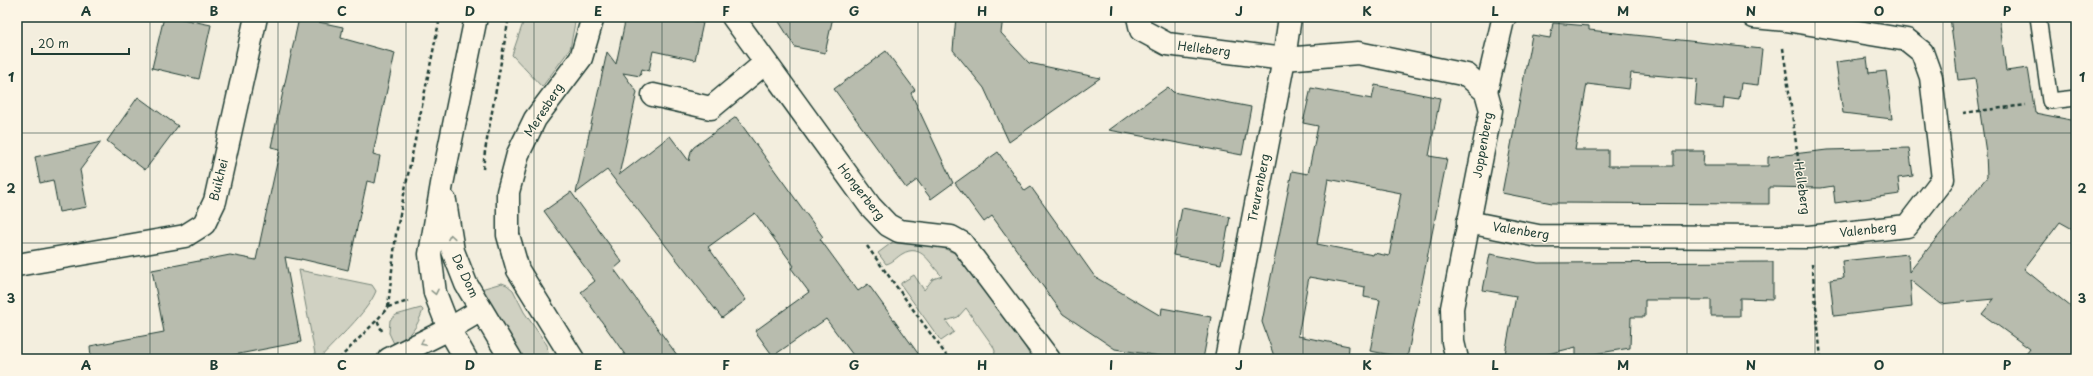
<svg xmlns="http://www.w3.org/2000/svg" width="2093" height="376" viewBox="0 0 2093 376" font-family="'Playpen Sans',sans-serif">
	<rect width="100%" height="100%" fill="#f3eede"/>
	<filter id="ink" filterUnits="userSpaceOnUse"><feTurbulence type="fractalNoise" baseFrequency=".025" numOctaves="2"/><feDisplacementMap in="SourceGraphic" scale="8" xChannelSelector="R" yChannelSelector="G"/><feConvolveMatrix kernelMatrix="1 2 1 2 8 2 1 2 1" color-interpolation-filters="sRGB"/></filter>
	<g filter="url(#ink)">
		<g fill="#d0d1c2" stroke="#78877b">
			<path d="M525 17H576L570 49 542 87 512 55Z"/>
			<path d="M894 241 938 246 957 254 1024 345 1032 359H994L995 351 993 346 966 308 958 317 946 321 954 332 941 341 901 285V283L914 275 924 290 933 279 942 276C930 265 922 242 902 254 897 257 892 263 886 264L878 253Z"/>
			<path d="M299 270 372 285 376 291C368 312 335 341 319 359H316Z"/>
			<path d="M502 283 507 285 513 290 524 312 547 345 548 353 543 359H518L481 289Z"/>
			<path d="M421 308 423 310C417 327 411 337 395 346L389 333 390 320 396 315Z"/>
		</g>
		<g fill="#b8bcae" stroke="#1f3d34" fill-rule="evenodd">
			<path d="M164 17H173L211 25 199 79 152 68Z"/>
			<path d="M626 17H677L703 23 695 60 653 51 649 71 642 69 640 76 623 73 637 92 619 175 670 136 689 161 691 151 694 147 736 117 823 237 820 239 858 291 868 284 922 359H856L826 319 773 356 755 331 809 292 791 268 794 266 755 213 708 247 746 300 722 318 607 170 576 193 607 52 616 64Z"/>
			<path d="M776 17H833L825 53 795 47Z"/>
			<path d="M956 17H1003L1001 33 1029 63 1100 78 1009 142 984 88 953 50Z"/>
			<path d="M1950 17H1999L2006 71 2028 68 2035 113 2076 121V231L2060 222 2024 269 2076 311V359H2022L2030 349 1982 314 1994 299 1940 304 1910 280 1912 307 1834 316 1830 280 1844 278 1842 261 1908 254 1909 272 1987 177 1986 153 1975 78 1958 80Z"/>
			<path d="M299 18 343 27 341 38 395 53 373 154 380 156 375 183 367 181 348 270 301 259V260L285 257 301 342 213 359H91L90 346 164 332 152 270 230 255 256 260 280 149 271 147Z"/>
			<path d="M1553 23 1589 26V30L1762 49 1758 85 1741 83 1739 100 1724 98 1723 108 1695 105 1697 79 1631 73 1629 89 1587 84 1575 150H1608V166H1674V151H1704L1703 166H1768V157L1827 150 1909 148 1913 176 1898 178 1900 194 1835 203 1833 186 1821 188 1769 187V204L1552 203 1502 193 1532 35 1550 38Z"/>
			<path d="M886 51 915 90 911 93 953 183 931 199 917 180 906 188 834 89Z"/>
			<path d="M1867 58 1869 73 1886 71 1892 119 1843 113 1836 62Z"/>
			<path d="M1375 85 1440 98 1429 156 1447 159 1407 358 1370 351 1380 300 1364 297 1365 287 1309 277 1298 336 1349 346 1348 359H1275L1262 322 1292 171 1308 174 1318 126 1303 123 1311 88 1372 99ZM1328 179 1401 193 1389 256 1374 253 1373 255 1317 244Z"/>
			<path d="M1168 87 1173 92 1251 107 1242 155 1109 130Z"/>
			<path d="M138 97 178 126 145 170 107 141Z"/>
			<path d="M101 142 80 170 87 207 59 212 53 180 40 183 35 157Z"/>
			<path d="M998 152 1025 191 1031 187 1095 277 1161 316 1162 308 1211 317 1203 359H1179L1115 349 1063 314 992 216 984 222 955 183Z"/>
			<path d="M571 192 622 262 614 269 680 359H628L581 292 595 281 544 211Z"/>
			<path d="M1182 208 1230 217 1221 264 1173 255Z"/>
			<path d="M1490 254 1538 263 1773 262V299L1740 298V316H1711V300H1645V317H1631L1630 348 1576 357V347L1528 359H1504L1516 296 1483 290Z"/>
		</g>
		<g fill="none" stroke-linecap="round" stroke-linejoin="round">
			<g stroke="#1f3d34" stroke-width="18">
				<path id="lane" d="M2038 17 2050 101 2076 98"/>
			</g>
			<g stroke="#1f3d34" stroke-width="25">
				<g id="street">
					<path d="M733 17 870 206 888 225 899 231 951 237 962 243 1049 359"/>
					<path d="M1138 17 1141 30 1167 44 1284 59 1358 53 1467 75 1486 92 1491 110 1452 308 1453 342 1457 359"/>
					<path d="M1486 92 1503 20 1505 17"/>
					<path d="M653 95 711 108 765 63"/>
					<path d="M1468 222 1538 236 1809 237 1907 226 1943 179 1931 77 1922 52 1907 40 1786 20 1754 17"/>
					<path d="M17 265 185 236 204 224 215 201 256 17"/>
					<path d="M573 359 518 270 508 235V192L518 154 535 119 581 58 593 17"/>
					<path d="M1226 359 1284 59 1290 17"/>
				</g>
			</g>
			<g stroke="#1f3d34" stroke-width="25">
				<g id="secondary">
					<path d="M445 201 453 251 466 284 511 359"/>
					<path d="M389 359 449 329 481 310"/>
					<path d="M466 359 449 329 435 293 430 254 442 184 476 17"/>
				</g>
			</g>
			<g stroke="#1f3d34" stroke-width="2.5" stroke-dasharray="4 3" stroke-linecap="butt">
				<path d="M1783 48 1805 209"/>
				<path d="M1963 113 2026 105"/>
				<path d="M483 169 485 151 509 17"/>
				<path d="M867 246 949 359"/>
				<path d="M1812 264 1821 359"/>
				<path d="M388 307 396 234 440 17"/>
				<path d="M388 307 409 301"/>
				<path d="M382 331 377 320 388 307"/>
				<path d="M339 359 377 320"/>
			</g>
			<use href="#lane" stroke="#fcf5e5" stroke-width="15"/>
			<use href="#street" stroke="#fcf5e5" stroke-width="22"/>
			<use href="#secondary" stroke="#fcf5e5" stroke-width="22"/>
		</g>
		<defs><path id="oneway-chevron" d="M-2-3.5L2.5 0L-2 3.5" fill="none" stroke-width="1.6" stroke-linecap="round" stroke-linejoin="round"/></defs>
		<g stroke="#8e998c">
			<use href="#oneway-chevron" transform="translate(451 237) rotate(-99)"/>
			<use href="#oneway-chevron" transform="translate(435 292) rotate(78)"/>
			<use href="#oneway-chevron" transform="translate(423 343) rotate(153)"/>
		</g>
	</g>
	<path fill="none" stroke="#1f3d34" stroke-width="1" stroke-opacity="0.55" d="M150 17V359M278 17V359M406 17V359M534 17V359M662 17V359M790 17V359M918 17V359M1046 17V359M1175 17V359M1303 17V359M1431 17V359M1559 17V359M1687 17V359M1815 17V359M1943 17V359M17 133H2076M17 243H2076"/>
	<g text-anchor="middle" stroke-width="3" stroke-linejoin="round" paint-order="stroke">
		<g font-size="12" fill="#1f3d34" stroke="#fcf5e5">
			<text transform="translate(1204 49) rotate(7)" y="4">Helleberg</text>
			<text transform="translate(544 110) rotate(-57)" y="4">Meresberg</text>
			<text transform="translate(1483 145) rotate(-80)" y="4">Joppenberg</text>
			<text transform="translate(219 180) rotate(-76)" y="4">Buikhei</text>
			<text transform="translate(1259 188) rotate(-79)" y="4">Treurenberg</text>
			<text transform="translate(1802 188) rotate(82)" y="4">Helleberg</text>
			<text transform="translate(861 192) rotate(52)" y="4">Hongerberg</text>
			<text transform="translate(1868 230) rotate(-6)" y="4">Valenberg</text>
			<text transform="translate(1521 231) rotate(9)" y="4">Valenberg</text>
			<text transform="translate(465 276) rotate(65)" y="4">De Dom</text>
		</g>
	</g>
	<rect width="2093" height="376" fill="none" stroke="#fcf5e5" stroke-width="44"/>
	<path d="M32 48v6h97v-6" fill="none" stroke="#1f3d34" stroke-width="2"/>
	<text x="38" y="48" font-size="12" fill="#1f3d34" stroke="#fcf5e5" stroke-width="3" paint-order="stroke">20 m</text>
	<rect x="22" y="22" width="2049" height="332" fill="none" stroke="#1f3d34" stroke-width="1.5"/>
	<g font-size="13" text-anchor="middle" font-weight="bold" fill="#1f3d34">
		<text x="86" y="16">A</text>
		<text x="214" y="16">B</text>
		<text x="342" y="16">C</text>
		<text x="470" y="16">D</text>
		<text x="598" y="16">E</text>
		<text x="726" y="16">F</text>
		<text x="854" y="16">G</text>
		<text x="982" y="16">H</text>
		<text x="1111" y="16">I</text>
		<text x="1239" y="16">J</text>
		<text x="1367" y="16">K</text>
		<text x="1495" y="16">L</text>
		<text x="1623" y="16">M</text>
		<text x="1751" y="16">N</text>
		<text x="1879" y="16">O</text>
		<text x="2007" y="16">P</text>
		<text x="11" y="82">1</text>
		<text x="2082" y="82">1</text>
		<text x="11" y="193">2</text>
		<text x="2082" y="193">2</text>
		<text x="11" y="303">3</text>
		<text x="2082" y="303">3</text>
		<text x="86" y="370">A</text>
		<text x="214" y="370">B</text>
		<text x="342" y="370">C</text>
		<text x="470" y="370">D</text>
		<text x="598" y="370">E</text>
		<text x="726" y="370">F</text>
		<text x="854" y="370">G</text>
		<text x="982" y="370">H</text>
		<text x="1111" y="370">I</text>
		<text x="1239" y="370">J</text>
		<text x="1367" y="370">K</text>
		<text x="1495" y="370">L</text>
		<text x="1623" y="370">M</text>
		<text x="1751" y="370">N</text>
		<text x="1879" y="370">O</text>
		<text x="2007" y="370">P</text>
	</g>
</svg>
